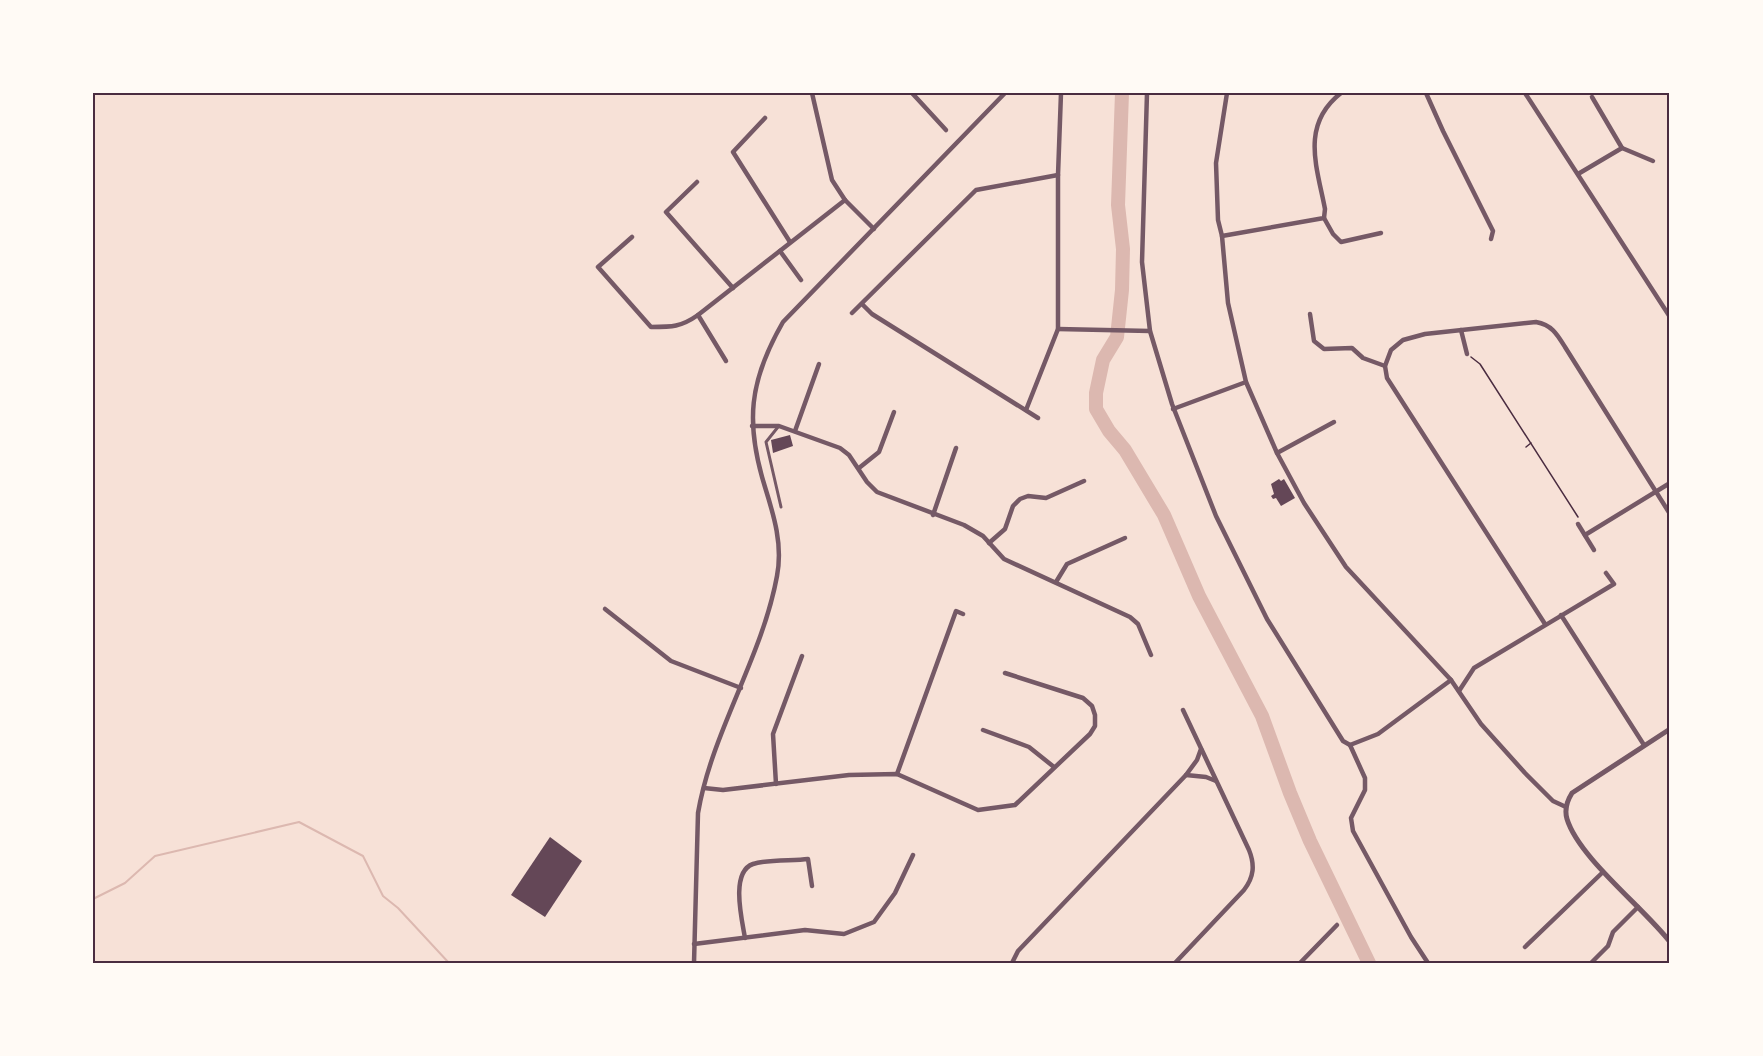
<svg xmlns="http://www.w3.org/2000/svg" width="1763" height="1056" viewBox="0 0 1763 1056" font-family="'PT Sans Narrow',sans-serif">
	<rect width="100%" height="100%" fill="#f7e1d7"/>
	<g fill="none" stroke-linecap="round" stroke-linejoin="round">
		<path stroke="#dcb8b0" stroke-width="2" d="M93 899 125 883 155 856 299 822 363 856 383 896 398 908 449 963"/>
		<path stroke="#dcb8b0" stroke-width="14" d="M1122 93 1118 205 1123 249 1122 290 1117 337 1103 360 1096 393V409L1109 431 1125 450 1164 515 1199 596 1262 716 1290 793 1310 841 1369 963"/>
	</g>
	<g fill="#644757">
		<path d="M790 435 793 446 773 453 771 440Z"/>
		<path d="M1279 479 1281 481 1284 479 1295 498 1281 506 1276 498 1273 499 1271 496 1274 494 1271 484Z"/>
		<path d="M550 837 582 861 545 917 511 895Z"/>
	</g>
	<g fill="none" stroke-linecap="round" stroke-linejoin="round">
		<g stroke="#4a2c40" stroke-width="1.5">
			<path d="M1471 357 1480 364 1578 517"/>
			<path d="M1526 447 1531 443"/>
		</g>
		<path stroke="#755966" stroke-width="3" d="M778 427 766 442 781 507"/>
		<g stroke="#755966" stroke-width="4.5">
			<path d="M812 93 832 180 845 200 874 229"/>
			<path d="M912 93 946 130"/>
			<path d="M1147 93 1142 262 1150 331 1172 404 1216 516 1267 619 1343 741 1350 745 1378 734 1451 680"/>
			<path d="M1227 93 1216 163 1218 220 1222 236 1228 303 1246 382 1277 453 1304 503 1346 567 1451 680 1481 724 1525 773 1553 801 1566 807"/>
			<path d="M1426 93 1443 131 1493 231 1491 239"/>
			<path d="M1525 93 1670 317"/>
			<path d="M1592 97 1622 148"/>
			<path d="M765 118 733 152 790 242"/>
			<path d="M1578 174 1622 148 1653 161"/>
			<path d="M697 182 666 212 733 288"/>
			<path d="M1324 218 1333 234 1341 242 1381 233"/>
			<path d="M1222 236 1324 218 1325 209C1317 167 1300 125 1341 93"/>
			<path d="M632 237 598 267 651 327C672 327 681 327 698 315L845 200"/>
			<path d="M780 251 801 280"/>
			<path d="M862 304 872 314 1038 418"/>
			<path d="M852 313 976 190 1058 175"/>
			<path d="M1310 314 1314 341 1324 349 1352 348 1363 358 1385 366"/>
			<path d="M698 315 726 361"/>
			<path d="M1058 329 1150 331"/>
			<path d="M1461 330 1467 354"/>
			<path d="M1173 409 1246 382"/>
			<path d="M1026 410 1058 329V175L1061 93"/>
			<path d="M752 426H779L840 448 849 455 867 482 877 492 964 525 983 536 1004 559 1130 617 1138 624 1151 655"/>
			<path d="M795 431 819 364"/>
			<path d="M1277 453 1334 422"/>
			<path d="M859 468 879 452 894 412"/>
			<path d="M933 515 956 448"/>
			<path d="M1578 524 1594 550"/>
			<path d="M1585 535 1670 483"/>
			<path d="M989 543 1005 529 1013 506 1020 499 1028 496 1046 498 1084 481"/>
			<path d="M1056 582 1067 564 1125 538"/>
			<path d="M605 609 671 661 741 688"/>
			<path d="M1561 615 1644 745"/>
			<path d="M1545 624 1387 378 1385 366 1391 350 1403 340 1425 334 1536 322C1552 325 1557 334 1565 347L1670 514"/>
			<path d="M1459 691 1474 668 1614 584 1606 573"/>
			<path d="M983 730 1029 747 1054 767"/>
			<path d="M1350 745 1365 778V790L1351 818 1353 831 1411 937 1428 963"/>
			<path d="M897 774 956 611 963 614"/>
			<path d="M1186 775 1206 777 1216 781"/>
			<path d="M776 784 773 734 802 656"/>
			<path d="M704 788 723 790 849 775 897 774 978 810 1015 805 1090 734 1095 726V715L1092 706 1083 698 1005 673"/>
			<path d="M745 938C742 920 730 872 753 864 767 859 793 861 808 859L812 886"/>
			<path d="M694 944 805 930 844 934 874 922 895 893 913 855"/>
			<path d="M1525 947 1603 872"/>
			<path d="M694 963 698 813C712 731 762 658 777 576 783 545 774 516 765 487 745 423 749 381 783 322L1005 93"/>
			<path d="M1012 963 1018 951 1186 775 1197 760 1201 749"/>
			<path d="M1175 963 1244 890C1254 877 1255 865 1249 850L1183 710"/>
			<path d="M1300 963 1337 925"/>
			<path d="M1591 963 1608 946 1613 932 1638 907"/>
		</g>
		<path stroke="#755966" stroke-width="5" d="M1670 729 1572 793C1567 801 1564 809 1567 819 1579 858 1644 908 1670 942"/>
	</g>
	<rect width="1763" height="1056" fill="none" stroke="#fffaf5" stroke-width="189"/>
	<rect x="94" y="94" width="1574" height="868" fill="none" stroke="#4a2c40" stroke-width="2"/>
</svg>
